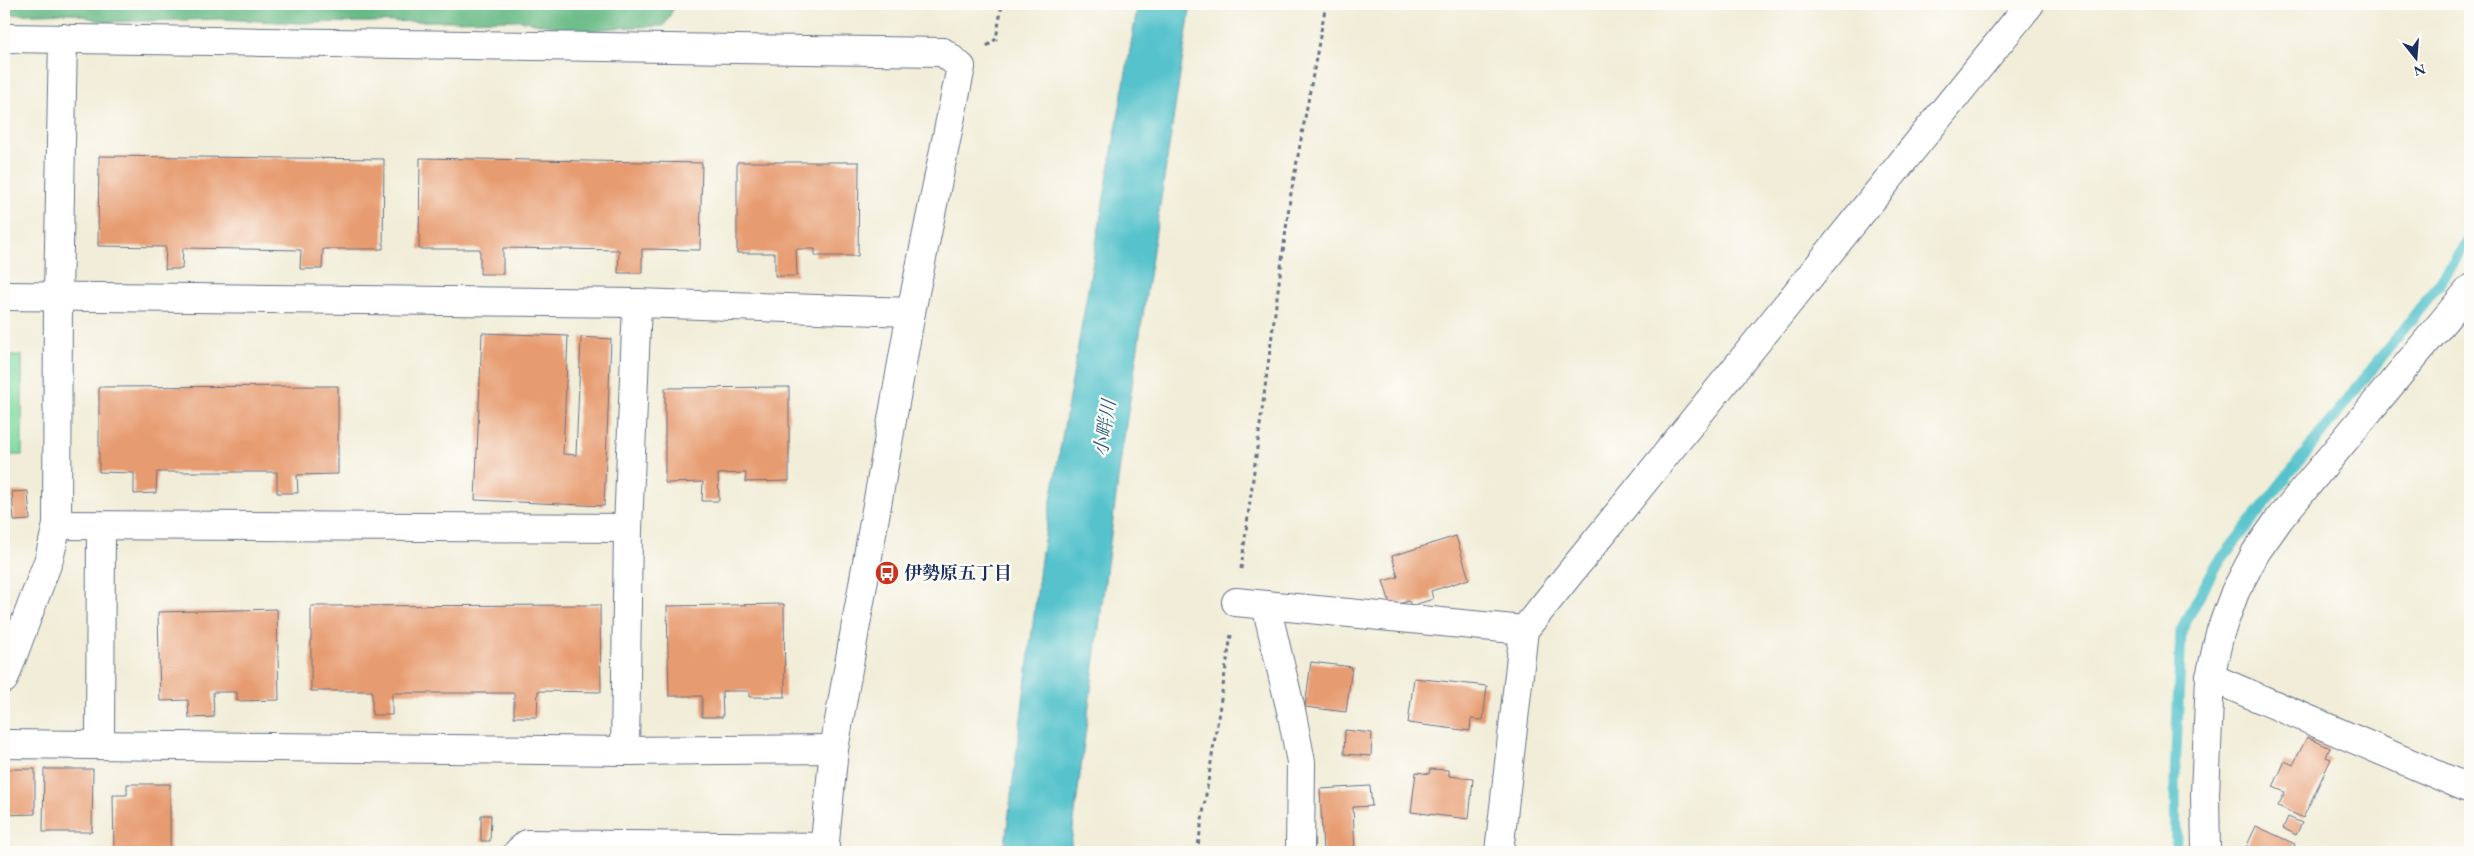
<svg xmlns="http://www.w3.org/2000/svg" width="2474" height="856" viewBox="0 0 2474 856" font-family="'EB Garamond','Noto Serif JP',serif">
	<rect width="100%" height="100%" fill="#fdfcf7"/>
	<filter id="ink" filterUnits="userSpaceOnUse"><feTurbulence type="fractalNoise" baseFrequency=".02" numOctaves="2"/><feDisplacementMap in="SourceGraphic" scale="10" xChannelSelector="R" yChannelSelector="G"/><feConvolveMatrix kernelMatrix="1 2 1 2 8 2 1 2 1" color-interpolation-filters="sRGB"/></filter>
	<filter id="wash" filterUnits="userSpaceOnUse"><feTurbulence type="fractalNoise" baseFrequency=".0096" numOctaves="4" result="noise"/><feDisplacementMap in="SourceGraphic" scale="20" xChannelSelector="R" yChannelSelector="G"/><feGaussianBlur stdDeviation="1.12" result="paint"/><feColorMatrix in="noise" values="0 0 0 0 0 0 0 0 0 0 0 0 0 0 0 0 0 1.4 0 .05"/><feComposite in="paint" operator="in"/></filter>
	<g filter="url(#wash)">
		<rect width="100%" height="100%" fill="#f1edd8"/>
		<rect fill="#82dba0" stroke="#4e857f" x="4" y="356" width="18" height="99"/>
		<path fill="#69bb86" stroke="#427572" d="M4 4H676L664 26 614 28 581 32 519 20 298 23 221 19 104 22 72 13 4 15Z"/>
		<path fill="#56c3cc" stroke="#387995" d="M1138 4H1191L1121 457 1070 852H1004L1042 552Z"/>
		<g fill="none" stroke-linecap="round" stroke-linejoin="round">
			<path stroke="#56c3cc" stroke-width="11" d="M2176 852 2175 781 2181 631 2215 567 2440 283 2470 237"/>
		</g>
		<g id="blocks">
			<g fill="#e79b70">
				<path d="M99 156 384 159 383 249H323L322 269H300L301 250 183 248 182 269H165L166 247 98 246Z"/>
				<path d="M420 158 702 163 700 250 642 249V273H618L619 250 503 248V274H480V249H419Z"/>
				<path d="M737 162H859L858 256H815V249H796L797 276H775V253H737Z"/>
				<path d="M482 333 568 336 563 454 576 455 581 337 611 339 604 506 475 500Z"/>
				<path d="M338 386V474L297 475 298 493H277V472H157L156 493 134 494V473L99 472V387Z"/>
				<path d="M789 387V481L745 482 746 473 718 474 719 501H702L703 482 665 483V388Z"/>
				<path d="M28 491 30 520 14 521 12 492Z"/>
				<path d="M1456 536 1469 579 1431 591 1433 599 1411 606 1409 601 1391 606 1383 581 1398 577 1392 556Z"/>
				<path d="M784 604 785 697H749V691H722L723 717H702V696H669L667 606Z"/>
				<path d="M600 605 601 692 538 691 537 717H514V693H392V715H372V691H311V606Z"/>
				<path d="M277 609 279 700 237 701V692H213L214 717 189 718 188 700 160 701 158 612Z"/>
				<path d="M1311 662 1352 667 1346 712 1305 707Z"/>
				<path d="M1414 678 1487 686 1483 720 1471 719 1470 731 1408 723Z"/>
				<path d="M1345 730 1372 733 1371 756 1344 754Z"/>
				<path d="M2307 737 2330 748 2326 757 2331 759 2303 818 2278 806 2285 792 2273 787 2285 761 2293 765Z"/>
				<path d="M4 769H35V814L4 815Z"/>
				<path d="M44 769H93L92 832H43Z"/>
				<path d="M1430 769 1449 770V776L1473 779 1469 819 1411 812 1416 772 1429 774Z"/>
				<path d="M127 784H170V852H114L113 795H127Z"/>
				<path d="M1370 786 1372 806 1353 807 1355 851 1323 852 1320 789Z"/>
				<path d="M481 815H491L490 841H481Z"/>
				<path d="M2288 817 2302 823 2296 835 2283 828Z"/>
				<path d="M2256 826 2295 844 2291 852H2244Z"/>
			</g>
		</g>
	</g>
	<g filter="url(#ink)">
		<use href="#blocks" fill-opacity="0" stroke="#667289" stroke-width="1"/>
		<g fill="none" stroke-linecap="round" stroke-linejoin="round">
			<g stroke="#667289" stroke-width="30">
				<g id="minor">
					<path d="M4 38 943 52 961 67 911 312 834 749 824 852"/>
					<path d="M4 296 637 303 911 312"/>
					<path d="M57 525 628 528 637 303"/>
					<path d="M1236 602 1524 630"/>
					<path d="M1266 605 1292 715 1301 762 1300 852"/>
					<path d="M2210 677 2470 789"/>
					<path d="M4 679 49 559 57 525 58 298 63 38"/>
					<path d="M4 744 625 751 834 749"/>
					<path d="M100 744 101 526"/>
					<path d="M625 751 628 528"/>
					<path d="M518 852 527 844 825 847"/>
					<path d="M1499 852 1524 630 2030 4"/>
					<path d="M2206 852 2205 794 2210 677 2220 633 2235 592 2256 552 2280 518 2470 289"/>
				</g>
			</g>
			<g stroke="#667289" stroke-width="3" stroke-dasharray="4 4" stroke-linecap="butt">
				<path d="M987 46 996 39 1002 4"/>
				<path d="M1241 569 1290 199 1326 4"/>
				<path d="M1197 852 1231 635"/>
			</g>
			<use href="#minor" stroke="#fff" stroke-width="28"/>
		</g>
	</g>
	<defs>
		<g id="bus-disc" transform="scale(1.25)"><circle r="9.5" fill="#c8321e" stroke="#fdfcf7"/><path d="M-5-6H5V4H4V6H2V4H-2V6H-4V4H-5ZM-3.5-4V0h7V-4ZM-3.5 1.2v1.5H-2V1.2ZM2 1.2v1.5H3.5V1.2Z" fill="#fff"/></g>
	</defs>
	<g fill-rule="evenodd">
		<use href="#bus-disc" x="887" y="573"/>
	</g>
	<g text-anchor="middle" stroke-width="4.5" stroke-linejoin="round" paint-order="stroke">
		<g font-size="18" font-weight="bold" fill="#1b2f5e" stroke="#fdfcf7" text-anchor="start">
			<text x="904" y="579">伊勢原五丁目</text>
		</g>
		<g font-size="19" font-style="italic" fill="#2d5b7f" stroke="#fdfcf7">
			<text transform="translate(1104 428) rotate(-81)" y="7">小畔川</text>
		</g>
	</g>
	<rect width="2474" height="856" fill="none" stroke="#fdfcf7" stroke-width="20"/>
	<g transform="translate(2416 58) rotate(163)" stroke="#fdfcf7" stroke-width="4" paint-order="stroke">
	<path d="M0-4L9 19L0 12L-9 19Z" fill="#1b2f5e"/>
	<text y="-8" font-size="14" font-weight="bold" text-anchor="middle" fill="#1b2f5e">N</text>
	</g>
</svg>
